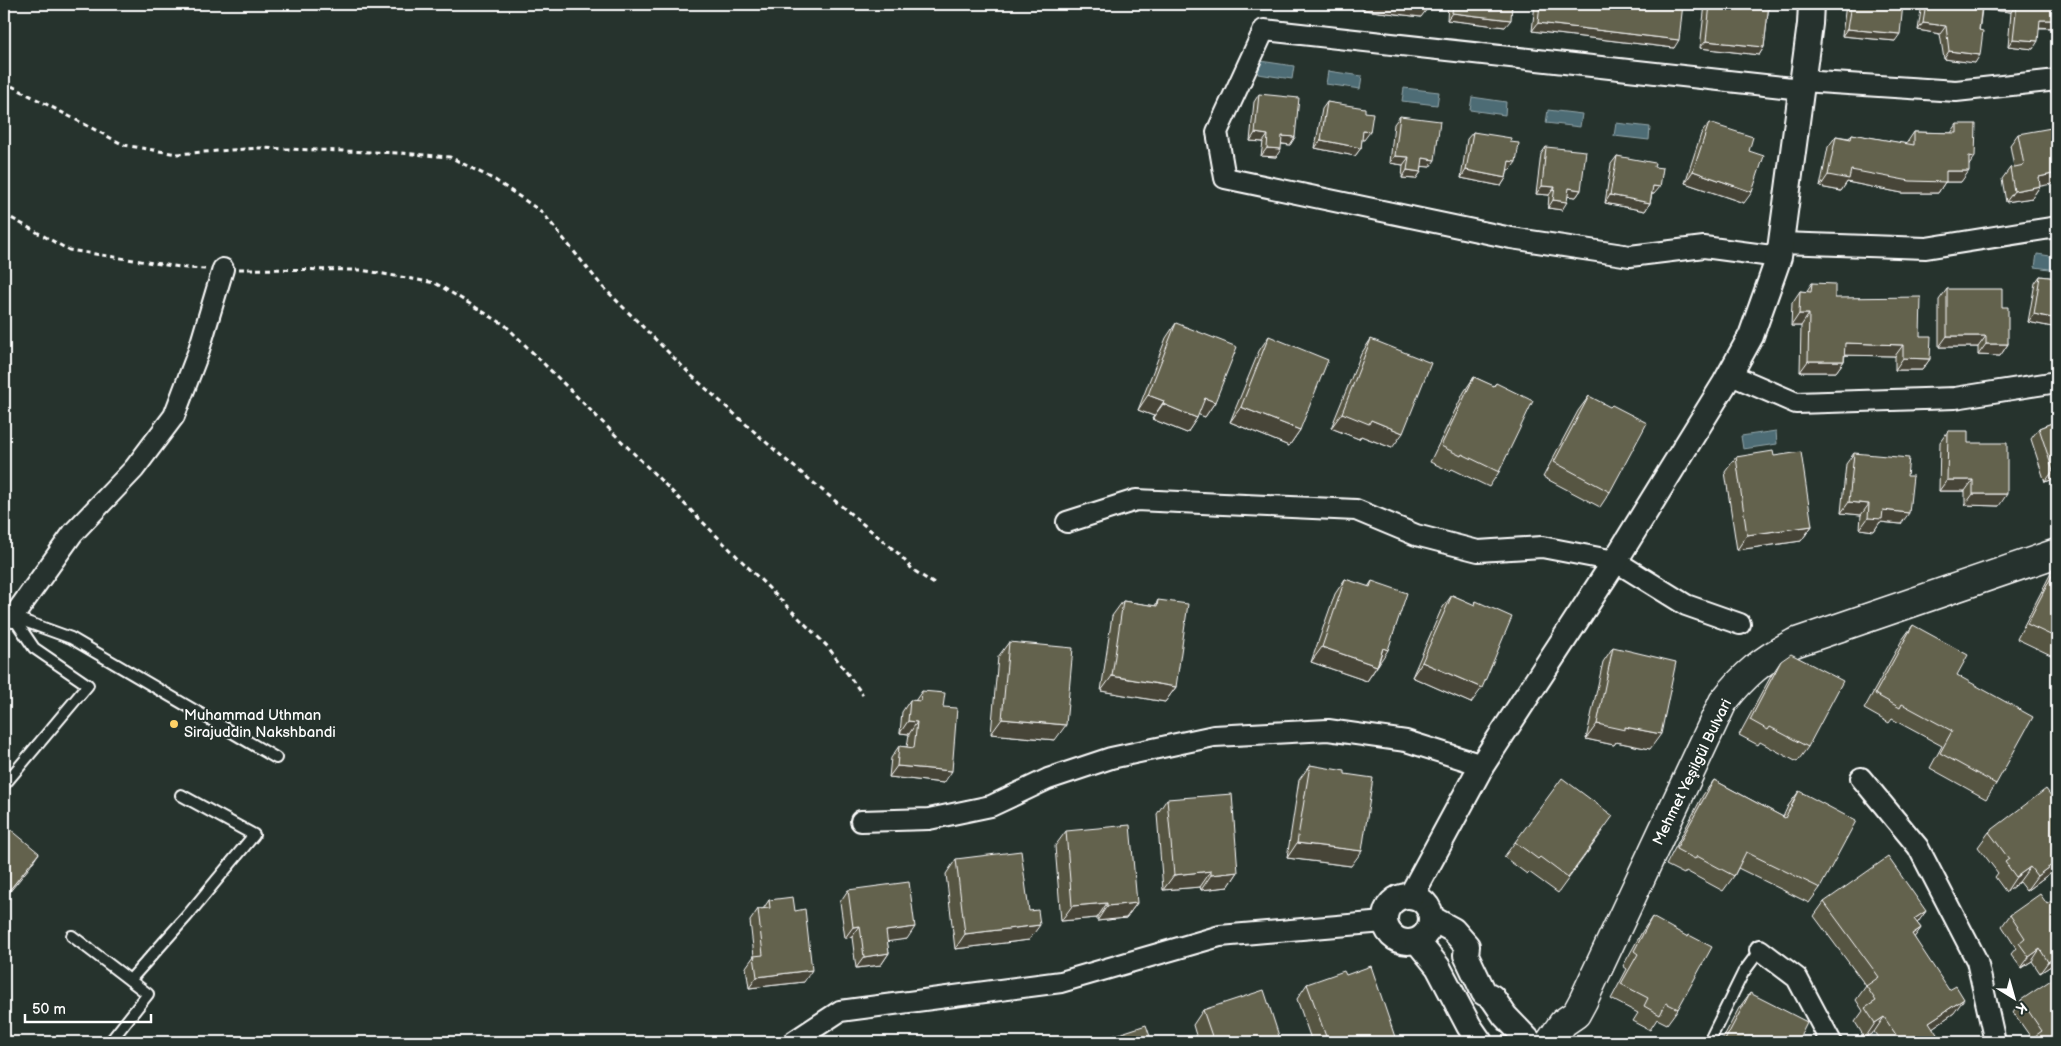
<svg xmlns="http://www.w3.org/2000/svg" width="2061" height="1046" viewBox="0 0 2061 1046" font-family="'Balsamiq Sans',sans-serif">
	<rect width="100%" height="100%" fill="#26332d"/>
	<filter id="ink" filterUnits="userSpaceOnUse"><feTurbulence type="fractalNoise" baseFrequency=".02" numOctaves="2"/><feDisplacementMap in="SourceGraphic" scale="10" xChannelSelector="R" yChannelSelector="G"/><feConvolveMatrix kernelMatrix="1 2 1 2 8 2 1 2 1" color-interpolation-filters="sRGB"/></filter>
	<g filter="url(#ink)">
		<g fill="#4d6c74" stroke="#94a7ac">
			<path d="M1260 61 1294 66 1292 79 1258 74Z"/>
			<path d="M1328 71 1362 76 1360 89 1326 84Z"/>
			<path d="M1404 88 1439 92 1437 105 1402 101Z"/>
			<path d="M1472 97 1506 102 1505 115 1470 110Z"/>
			<path d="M1548 110 1582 114 1580 127 1546 123Z"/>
			<path d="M1616 123 1650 127 1649 140 1614 136Z"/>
			<path d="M2037 254 2057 257V270L2035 267Z"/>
			<path d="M1776 431 1777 444 1743 449 1741 436Z"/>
		</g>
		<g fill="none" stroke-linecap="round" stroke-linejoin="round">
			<g stroke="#fff" stroke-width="14">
				<g id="service">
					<path d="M13 617 71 638 276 758"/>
					<path d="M4 785 88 685 34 648 13 617"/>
					<path d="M72 936 148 994 110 1042"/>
					<path d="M130 980 187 916 254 835 181 795"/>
					<path d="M1709 1042 1743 973 1760 950"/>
				</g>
			</g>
			<g stroke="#fff" stroke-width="24">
				<g id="minor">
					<path d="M1802 81 1956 91 2057 80"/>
					<path d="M1781 243 1926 248 2057 227"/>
					<path d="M1779 257 1704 247 1630 256 1511 238 1225 178 1217 132 1264 30 1801 89"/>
					<path d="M1729 374 1796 403 1955 398 2057 382"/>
					<path d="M1067 522 1136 500 1356 510 1416 535 1478 551 1542 547 1615 561 1686 605 1740 624"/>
					<path d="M4 612 13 617 73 533 134 469 174 416 198 353 223 269"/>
					<path d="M1861 778 1918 847 1977 961 1995 1042"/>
					<path d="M861 821 929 819 991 806 1048 779 1111 758 1214 736 1328 730 1406 741 1482 765"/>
					<path d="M1760 950 1797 978 1831 1042"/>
					<path d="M793 1042 840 1011 1061 982 1220 936 1384 922"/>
				</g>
			</g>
			<g stroke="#fff" stroke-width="28">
				<g id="tertiary">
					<circle cx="1408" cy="919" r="23"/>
					<path d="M1411 896 1482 765 1615 561 1725 383 1751 336 1779 257 1810 24 1811 4"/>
					<path d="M1431 918 1453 930 1467 946 1466 955 1484 993 1492 997 1505 1016 1530 1042"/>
					<path d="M1417 941 1438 967 1469 1026 1480 1042"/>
				</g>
			</g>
			<g stroke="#fff" stroke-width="31">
				<path id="secondary" d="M1550 1042 1563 1023 1576 1014 1583 1001 1723 702C1746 673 1761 661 1794 643L2057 553"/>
			</g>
			<g stroke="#fff" stroke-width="3" stroke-dasharray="5 4" stroke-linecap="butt">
				<path d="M4 82 124 145 177 154 259 148 400 153 450 157 495 180 542 212 601 285 692 376 786 460 899 554 913 570 936 585"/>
				<path d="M4 214 69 250 186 268 205 269"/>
				<path d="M239 269 361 270 435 283 505 325 828 647 863 695"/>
			</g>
			<use href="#service" stroke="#26332d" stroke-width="10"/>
			<use href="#minor" stroke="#26332d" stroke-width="20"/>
			<use href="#tertiary" stroke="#26332d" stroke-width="24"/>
			<use href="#secondary" stroke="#26332d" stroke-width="28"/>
		</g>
		<g fill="#565443" stroke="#fff">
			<path d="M1363 4H1427L1421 17 1363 10Z"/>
			<path d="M1448 4H1512L1505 27 1447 20Z"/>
			<path d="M1535 4H1683L1674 48 1532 31Z"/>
			<path d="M1705 4H1769L1764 47 1759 55 1700 48Z"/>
			<path d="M1846 4H1903L1895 41 1842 36Z"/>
			<path d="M1922 4H2057V28H2039L2033 49 2008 46 2011 12 1982 9 1975 63 1944 59 1940 34 1918 30Z"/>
			<path d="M1259 94 1295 137 1290 145 1281 144 1276 157 1261 156 1263 142 1250 141 1254 102Z"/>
			<path d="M1327 102 1365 112 1364 140 1362 139 1361 148 1355 156 1315 148 1322 109Z"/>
			<path d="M1400 116 1430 167 1422 166 1421 172 1416 179 1402 178 1403 165 1390 163 1394 124Z"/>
			<path d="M1709 123 1749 151 1744 203 1685 183 1701 134Z"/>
			<path d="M1957 124 1969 165 1961 182H1945L1938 193H1902L1847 182 1841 191 1820 187 1828 147 1836 136 1849 138 1852 134 1906 144 1914 132 1951 133Z"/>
			<path d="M1473 132 1510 142V170L1508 169 1506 178 1501 186 1461 178 1467 139Z"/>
			<path d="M2018 134 2040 186 2032 198 2006 202 2002 179 2010 168 2014 167 2010 145Z"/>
			<path d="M1546 147 1581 190 1576 197 1568 196 1562 210 1548 208 1549 195 1536 194 1541 154Z"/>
			<path d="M1617 156 1654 167V194H1652L1650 203 1645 211 1605 203 1611 164Z"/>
			<path d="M2040 276 2057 278V328L2028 322 2035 283Z"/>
			<path d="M1812 283 1835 298 1920 336 1930 359 1922 370H1895V356L1845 355 1844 361 1836 372H1800L1801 326H1791L1792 303 1800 291 1806 292Z"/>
			<path d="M1947 289 2002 307 2008 344 2000 356 1978 355V347H1939V300Z"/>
			<path d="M1176 323 1215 402 1205 417 1198 414 1197 418 1187 433 1152 419 1154 416 1138 410 1166 338Z"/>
			<path d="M1269 336 1300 430 1289 446 1230 422 1259 351Z"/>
			<path d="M1371 339 1392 448 1361 436 1359 439 1331 428 1361 354Z"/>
			<path d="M1474 377 1493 386 1496 383 1499 472 1489 487 1452 469 1450 471 1430 462 1464 392Z"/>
			<path d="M1589 396 1610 492 1600 507 1543 477 1578 411Z"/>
			<path d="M2057 421V478L2045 482 2031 439 2039 428Z"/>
			<path d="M1948 431 1968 443 1999 506 1965 505V491H1939L1940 442Z"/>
			<path d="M1854 453 1901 524 1880 522 1874 531 1860 529 1861 515 1841 513 1846 464Z"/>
			<path d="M1774 456 1812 526 1801 541 1737 550 1725 472 1736 457Z"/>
			<path d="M2057 564V658L2017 639 2051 573Z"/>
			<path d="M1345 579 1368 587 1372 581 1378 665 1367 681 1311 662 1335 594Z"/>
			<path d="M1452 595 1474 605 1476 601 1471 703 1412 677 1441 610Z"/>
			<path d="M1158 600 1176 687 1165 702 1101 691 1112 616 1123 601 1155 606Z"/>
			<path d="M1913 625 1957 675 1996 784 1986 799 1930 768 1942 746 1892 719 1889 723 1864 709 1902 640Z"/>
			<path d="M1009 642 1055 740 991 734 998 657Z"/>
			<path d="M1613 647 1650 749 1616 742 1614 745 1586 739 1603 662Z"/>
			<path d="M1781 661 1808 747 1797 762 1760 742 1758 745 1739 735 1771 676Z"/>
			<path d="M922 691 943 707 944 783 889 777 891 758 899 746 907 747 909 734 900 733 902 712 910 700 915 701Z"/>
			<path d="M1310 765 1345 774 1351 866 1287 858 1299 780Z"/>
			<path d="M1714 780 1783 817 1788 806 1799 791 1820 888 1809 903 1738 868 1734 876 1723 891 1686 871 1684 874 1666 865 1703 795Z"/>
			<path d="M1167 799 1238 872 1228 887 1201 890 1200 887 1163 890 1157 814Z"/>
			<path d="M2057 804V868L2026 891 2019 882 2006 892 1995 877 1998 873 1978 847 1989 832Z"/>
			<path d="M1066 831 1137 903 1126 918 1097 921V918L1061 921 1055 846Z"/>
			<path d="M1603 831 1558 893 1529 872 1527 874 1504 857 1515 842Z"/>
			<path d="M956 859 1029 940 955 949 946 874Z"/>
			<path d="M848 890 907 939 887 941 889 953 881 965 856 968 852 937 845 938 840 902Z"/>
			<path d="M769 900 804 982 749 988 746 967 754 956 750 921 758 909H763Z"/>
			<path d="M1824 902 1926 911 1917 923 1921 928 1914 937 1954 1013 1932 1028 1942 1042H1882L1874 1032 1865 1038 1855 1022 1863 1011 1856 1000 1866 986 1814 916Z"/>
			<path d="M2010 915 2057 962 2040 973 2032 961 2021 968 2011 954 2016 948 2002 926Z"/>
			<path d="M1652 917 1678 1009 1667 1024 1657 1019 1650 1030 1633 1021 1638 1013 1611 999 1627 969 1623 966 1642 932Z"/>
			<path d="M1346 975 1391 1042H1312L1297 999 1307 984Z"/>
			<path d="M1750 993 1797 1042H1721L1739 1008Z"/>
			<path d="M2021 1000 2057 1042H2029L2032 1039 2013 1012Z"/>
			<path d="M1203 1010 1281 1042H1198L1193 1025Z"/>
		</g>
		<g fill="#464537" stroke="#fff">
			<path d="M1304 4H1339L1337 8Z"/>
			<path d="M1367 4H1383L1427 9 1421 17 1363 10Z"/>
			<path d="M1981 4H2017L2011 12 1977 9Z"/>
			<path d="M1452 13 1511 20 1505 27 1447 20Z"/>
			<path d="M2040 20H2057V28L2035 27Z"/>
			<path d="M1538 23 1679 40 1674 48 1532 31Z"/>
			<path d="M1923 23 1946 26 1940 34 1918 30Z"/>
			<path d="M1847 29 1900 34 1895 41 1842 36Z"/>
			<path d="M2013 39 2038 41 2033 49 2008 46Z"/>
			<path d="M1706 41 1764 47 1759 55 1700 48Z"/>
			<path d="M1949 51 1980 55 1975 63 1944 59Z"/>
			<path d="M1363 131 1370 132 1364 140 1358 139Z"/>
			<path d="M1255 133 1268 135 1263 142 1250 141Z"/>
			<path d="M1282 136 1295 137 1290 145 1277 143Z"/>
			<path d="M1321 140 1361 148 1355 156 1315 148Z"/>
			<path d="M1267 148 1281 149 1276 157 1261 156Z"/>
			<path d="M1395 156 1409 157 1403 165 1390 163Z"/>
			<path d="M1969 156 1975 157 1967 168Z"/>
			<path d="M1423 158 1435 160 1430 167 1417 166Z"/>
			<path d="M1509 161 1516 162 1510 170 1504 169Z"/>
			<path d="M1407 170 1421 172 1416 179 1402 178Z"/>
			<path d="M1466 170 1506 178 1501 186 1461 178Z"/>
			<path d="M1851 170 1946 171H1969L1961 182H1945L1938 193H1902L1847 182 1841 191 1820 187 1828 175Z"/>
			<path d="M1693 171 1752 192 1744 203 1685 183Z"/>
			<path d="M2057 173V183L2031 188 2039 177Z"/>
			<path d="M1542 186 1555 187 1549 195 1536 194Z"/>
			<path d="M1653 186 1660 187 1654 194 1647 193Z"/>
			<path d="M2040 186 2032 198 2006 202 2014 191Z"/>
			<path d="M1569 188 1581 190 1576 197 1563 196Z"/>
			<path d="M1610 195 1650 203 1645 211 1605 203Z"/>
			<path d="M1553 200 1567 202 1562 210 1548 208Z"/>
			<path d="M1799 314H1809L1801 326H1791Z"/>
			<path d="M2034 314 2057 319V328L2028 322Z"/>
			<path d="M1947 336H1986L1978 347H1939Z"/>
			<path d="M1845 343 1903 345 1895 356 1837 355Z"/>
			<path d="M1986 344H2008L2000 356 1978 355Z"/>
			<path d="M1903 358 1930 359 1922 370H1895Z"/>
			<path d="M1808 361H1844L1836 372H1800Z"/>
			<path d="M1148 395 1164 401 1154 416 1138 410Z"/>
			<path d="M1205 398 1215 402 1205 417 1194 413Z"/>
			<path d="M1163 404 1197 418 1187 433 1152 419Z"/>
			<path d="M1241 407 1300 430 1289 446 1230 422Z"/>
			<path d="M1342 413 1371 420 1403 433 1392 448 1361 436 1359 439 1331 428Z"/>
			<path d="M2057 470V478L2045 482 2053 471Z"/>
			<path d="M1947 480H1973L1965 491H1939Z"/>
			<path d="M1973 494H2007L1999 506 1965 505Z"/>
			<path d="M1849 502 1869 504 1861 515 1841 513Z"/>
			<path d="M1883 510 1909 513 1901 524 1880 522 1874 531 1860 529 1868 518Z"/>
			<path d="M1812 526 1801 541 1737 550 1747 535Z"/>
			<path d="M1322 647 1377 666 1367 681 1311 662Z"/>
			<path d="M1383 648 1388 650 1378 665Z"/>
			<path d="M1422 662 1482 688 1471 703 1412 677Z"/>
			<path d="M1112 676 1176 687 1165 702 1101 691Z"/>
			<path d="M1002 719 1066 725 1055 740 991 734Z"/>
			<path d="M908 721 917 722 909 734 900 733Z"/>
			<path d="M1597 724 1625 727 1661 734 1650 749 1616 742 1614 745 1586 739Z"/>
			<path d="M897 766 952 771 944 783 889 777Z"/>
			<path d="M1297 843 1362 851 1351 866 1287 858Z"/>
			<path d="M39 853 29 868 4 899V897Z"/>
			<path d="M2057 861V868L2026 891 2037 876Z"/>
			<path d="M2030 867 2019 882 2006 892 2016 877Z"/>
			<path d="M1211 871 1200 887 1163 890 1174 875Z"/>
			<path d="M1238 872 1228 887 1201 890 1211 875Z"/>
			<path d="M1107 903 1097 918 1061 921 1072 906Z"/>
			<path d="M1137 903 1126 918 1097 921 1107 906Z"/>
			<path d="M1926 911 1916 925 1914 919Z"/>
			<path d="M1040 925 1029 940 955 949 965 934Z"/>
			<path d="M860 926 852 937 845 938 853 927Z"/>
			<path d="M915 927 907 939 878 943 886 931Z"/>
			<path d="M1921 928 1911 942 1912 934Z"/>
			<path d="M2040 949 2032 961 2021 968 2029 957Z"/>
			<path d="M889 953 881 965 856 968 864 957Z"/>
			<path d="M2057 956V962L2040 973 2048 962Z"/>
			<path d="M812 970 804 982 749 988 757 977Z"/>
			<path d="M1964 999 1954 1013 1919 1037 1929 1022Z"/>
			<path d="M1884 1017 1874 1032 1865 1038 1875 1023Z"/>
			<path d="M1395 1037 1391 1042H1378Z"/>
		</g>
		<g fill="#64624e" stroke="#fff">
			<path d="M1383 4H1427V9Z"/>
			<path d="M1453 4H1512L1511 20 1452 13Z"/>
			<path d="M1540 4H1683L1679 40 1538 23Z"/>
			<path d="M1710 4H1769L1764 47 1706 41Z"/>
			<path d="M1851 4H1903L1900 34 1847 29Z"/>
			<path d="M1926 4H1982L1979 30 1983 31 1980 55 1949 51 1946 26 1923 23Z"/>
			<path d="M2013 4H2057V20H2040L2038 41 2013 39 2017 4Z"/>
			<path d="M1259 94 1299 98 1295 137 1282 136 1281 149 1267 148 1268 135 1255 133Z"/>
			<path d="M1327 102 1365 108V112L1373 113 1370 132 1363 131 1361 148 1321 140Z"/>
			<path d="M1400 116 1440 121 1435 160 1423 158 1421 172 1407 170 1409 157 1395 156Z"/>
			<path d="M1709 123 1753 137 1749 151 1764 156 1752 192 1693 171Z"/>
			<path d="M1957 124H1976L1975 157 1969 156V171H1946V182L1910 181 1851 170 1849 179 1828 175 1836 136 1851 139 1852 134 1914 145V132L1957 133Z"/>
			<path d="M2057 127V173L2039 177 2040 186 2014 191 2010 168 2024 165 2018 134Z"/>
			<path d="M1473 132 1511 138 1510 142 1519 143 1516 162 1509 161 1506 178 1466 170Z"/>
			<path d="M1546 147 1586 151 1581 190 1569 188 1567 202 1553 200 1555 187 1542 186Z"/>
			<path d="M1617 156 1655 163 1654 167 1663 168 1660 187 1653 186 1650 203 1610 195Z"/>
			<path d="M2040 276 2057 278V319L2034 314Z"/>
			<path d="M1812 283 1835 284V298L1921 297 1920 336H1931L1930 359 1903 358V345L1845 343 1844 361H1808L1809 314H1799L1800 291 1811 292Z"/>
			<path d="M1947 289H2002V307H2008V344H1986V336H1947Z"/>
			<path d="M1176 323 1237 347 1215 402 1205 398 1197 418 1163 404 1164 401 1148 395Z"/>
			<path d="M1269 336 1328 360 1300 430 1241 407Z"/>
			<path d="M1371 339 1431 363 1403 433 1371 420 1369 424 1342 413Z"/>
			<path d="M1474 377 1494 386 1496 383 1533 401 1499 472 1462 454 1461 456 1441 446Z"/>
			<path d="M1589 396 1610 407 1612 405 1647 423 1610 492 1554 462Z"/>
			<path d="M2057 421V470L2053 471 2039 428Z"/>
			<path d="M1948 431H1968V443H2007V494H1973V480H1947Z"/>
			<path d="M1773 451 1774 456 1801 452 1812 526 1747 535 1736 457Z"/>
			<path d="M1854 453 1909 458 1907 476H1913L1909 513 1883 510 1882 519 1868 518 1869 504 1849 502Z"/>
			<path d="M2057 566V638L2027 624Z"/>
			<path d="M1345 579 1370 587 1372 581 1407 593 1388 650 1383 648 1377 666 1322 647Z"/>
			<path d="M1452 595 1475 605 1476 601 1512 617 1482 688 1422 662Z"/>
			<path d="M1158 600 1188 604 1176 687 1112 676 1123 601 1157 606Z"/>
			<path d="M1913 625 1968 655 1957 675 2033 717 1996 784 1940 753 1952 731 1902 704 1900 708 1875 694Z"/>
			<path d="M1009 642 1073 648 1066 725 1002 719Z"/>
			<path d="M1613 647 1676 662 1661 734 1625 727V730L1597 724Z"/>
			<path d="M1791 654 1843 681 1808 747 1770 727 1768 730 1750 720 1781 661Z"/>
			<path d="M922 691 945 693 943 707 957 708 952 771 897 766 899 746 914 748 917 722 908 721 910 700 921 701Z"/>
			<path d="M1310 765 1345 771V774L1373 778 1362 851 1297 843Z"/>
			<path d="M1562 778 1613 816 1568 878 1540 857 1538 859 1515 842Z"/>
			<path d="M1714 780 1785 818 1799 791 1856 821 1820 888 1746 852 1734 876 1697 856 1695 859 1676 849Z"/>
			<path d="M2046 789 2057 804V861L2037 876 2030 867 2016 877 2005 862 2009 859 1989 832Z"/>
			<path d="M1232 794 1238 872 1211 875V871L1174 875 1167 799Z"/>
			<path d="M4 824 39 853 4 897Z"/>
			<path d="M1130 825 1137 903 1107 906V903L1072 906 1066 831Z"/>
			<path d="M1021 851 1029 911 1038 910 1040 925 965 934 956 859Z"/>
			<path d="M1888 857 1926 911 1914 919 1921 928 1912 934 1949 990 1956 986 1964 999 1929 1022 1942 1042H1901L1884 1017 1875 1023 1865 1008 1876 1001 1866 986 1879 977 1824 902Z"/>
			<path d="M909 882 915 927 886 931 889 953 864 957 860 926 853 927 848 890Z"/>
			<path d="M2040 894 2047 904 2057 897V956L2048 962 2040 949 2029 957 2019 943 2025 938 2010 915Z"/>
			<path d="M793 897 795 911 805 909 812 970 757 977 754 956 763 955 758 909 770 908 769 900Z"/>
			<path d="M1652 917 1688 937 1689 935 1712 947 1678 1009 1666 1003 1660 1015 1644 1006 1648 998 1621 984 1638 954 1634 951Z"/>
			<path d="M1371 966 1395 1037 1378 1042H1328L1307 984 1344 971 1346 975Z"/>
			<path d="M2057 976V1042H2035L2032 1038 2042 1031 2021 1000Z"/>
			<path d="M1264 990 1281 1042H1214L1203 1010Z"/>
			<path d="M1750 993 1807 1022 1797 1042H1724Z"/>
			<path d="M1146 1025 1152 1042H1094Z"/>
		</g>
	</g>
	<circle fill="#ffd166" stroke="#26332d" stroke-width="2" cx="174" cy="724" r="5"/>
	<g text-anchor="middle" stroke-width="4" stroke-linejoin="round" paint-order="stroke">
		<g font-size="15" fill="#fff" stroke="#26332d" text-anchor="start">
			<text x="184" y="720">Muhammad Uthman<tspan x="184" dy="17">Sirajuddin Nakshbandi</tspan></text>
		</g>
		<g font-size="15" fill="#fff" stroke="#26332d">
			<text transform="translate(1692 772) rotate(-64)" y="5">Mehmet Yeşilgül Bulvari</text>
		</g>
	</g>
	<rect width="2061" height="1046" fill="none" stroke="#26332d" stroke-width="20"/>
	<rect x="10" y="10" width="2041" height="1026" fill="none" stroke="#fff" stroke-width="2" filter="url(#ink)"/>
	<g transform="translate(2014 998) rotate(143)" stroke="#26332d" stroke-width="4" paint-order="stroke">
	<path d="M0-4L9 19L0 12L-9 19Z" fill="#ffffff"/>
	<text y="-8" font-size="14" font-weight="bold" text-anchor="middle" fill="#ffffff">K</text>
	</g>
	<path d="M25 1014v8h126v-8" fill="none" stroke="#ffffff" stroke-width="2.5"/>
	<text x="32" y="1014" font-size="15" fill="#ffffff" stroke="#26332d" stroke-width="4" paint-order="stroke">50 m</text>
</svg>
